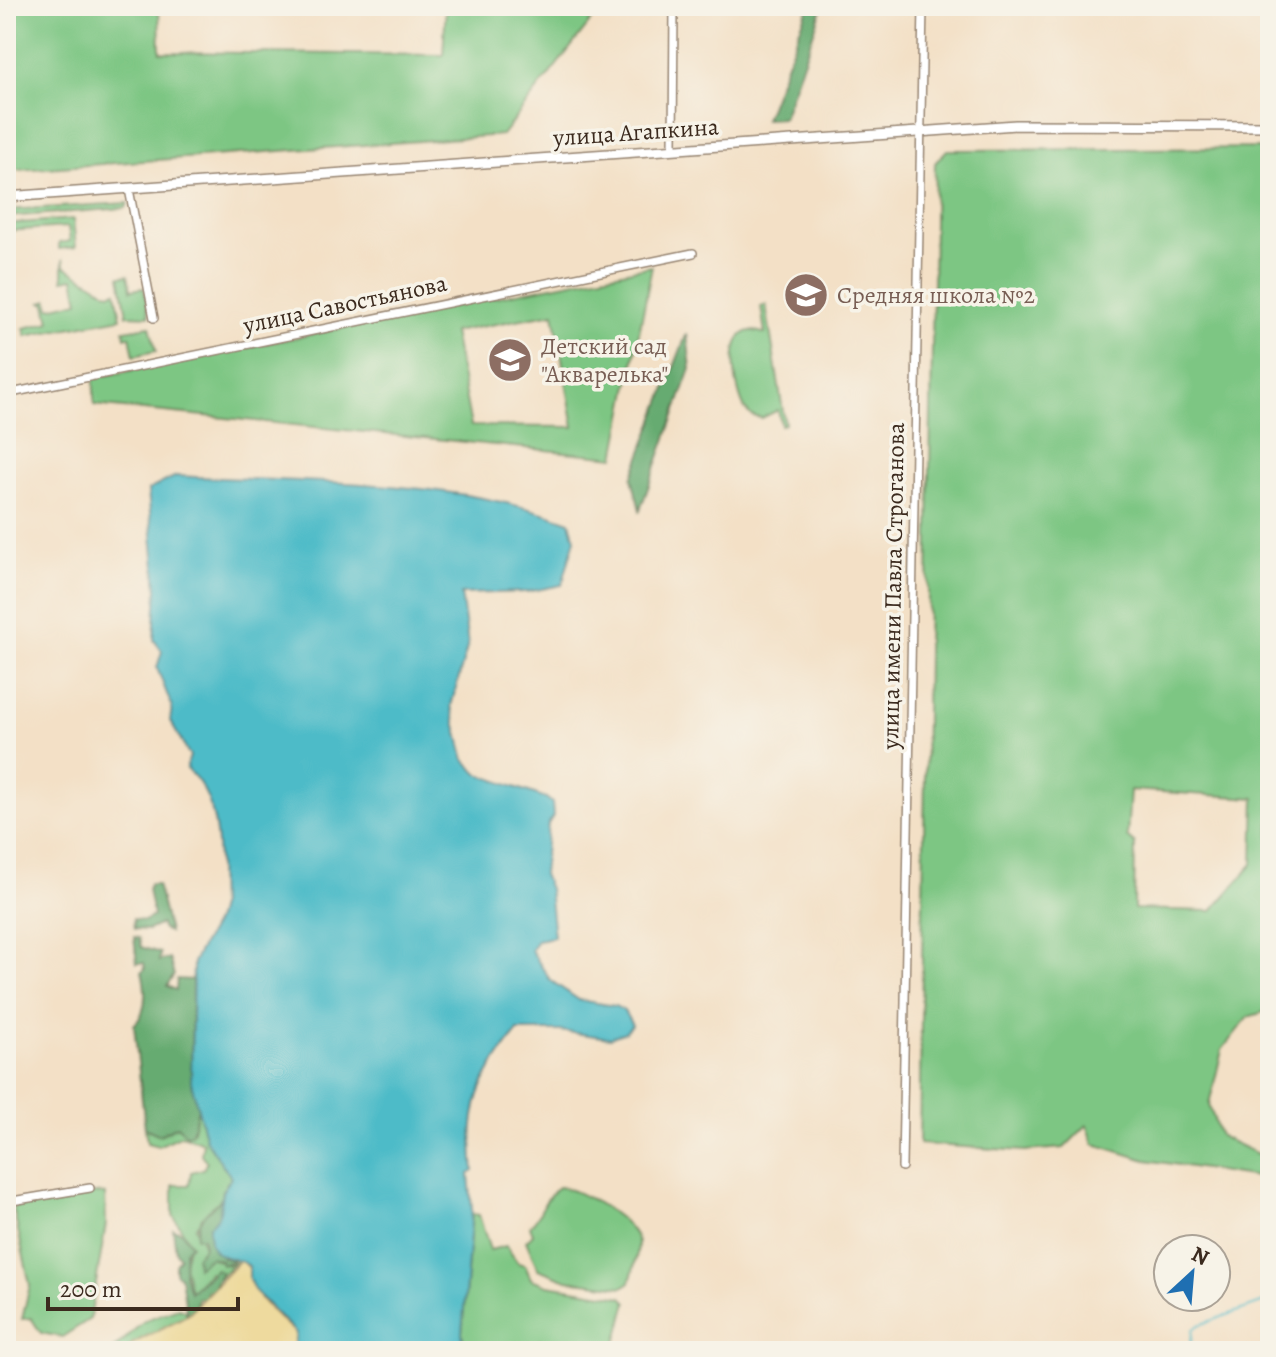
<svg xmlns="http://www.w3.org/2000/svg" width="1276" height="1357" viewBox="0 0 1276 1357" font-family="Alegreya,serif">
	<rect width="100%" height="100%" fill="#f7f3e8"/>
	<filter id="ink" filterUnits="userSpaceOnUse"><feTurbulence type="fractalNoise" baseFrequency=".0125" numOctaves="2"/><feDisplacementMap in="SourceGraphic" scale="16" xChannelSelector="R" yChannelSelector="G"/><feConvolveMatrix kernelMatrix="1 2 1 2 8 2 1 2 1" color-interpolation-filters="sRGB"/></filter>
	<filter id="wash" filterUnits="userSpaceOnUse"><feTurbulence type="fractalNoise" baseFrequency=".006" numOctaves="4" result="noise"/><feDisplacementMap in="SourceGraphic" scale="32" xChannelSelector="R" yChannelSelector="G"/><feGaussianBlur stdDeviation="1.8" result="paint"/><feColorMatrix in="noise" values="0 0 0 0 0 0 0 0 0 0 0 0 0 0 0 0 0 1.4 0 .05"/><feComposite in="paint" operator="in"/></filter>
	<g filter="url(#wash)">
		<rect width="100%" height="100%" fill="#f3e0c6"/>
		<g fill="#7dc683" stroke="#5c7850" stroke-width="2" fill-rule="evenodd">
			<path d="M6 6H159L160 52 443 55 446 6H603L502 135 6 171V107L10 105 6 97 10 95 6 85Z"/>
			<path d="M1270 148V1010L1248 1017 1222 1050 1209 1105 1220 1136 1270 1160V1179L1146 1160 1094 1144 1087 1125 1064 1148 1025 1151 919 1144 935 163 947 150ZM1130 790 1255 798 1253 864 1212 911 1134 909 1135 844 1127 837Z"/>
			<path d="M128 203 126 208 6 217V210Z"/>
			<path d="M73 219 76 247 59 249V243L70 241 68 227 6 231V224Z"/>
			<path d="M63 259 64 266 109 293 116 291 121 318 26 336 24 328 50 322 46 304 42 302 48 300 50 308 79 301 74 278 63 280Z"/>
			<path d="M652 266 615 457 94 405V378ZM554 313 574 427 471 426 453 332Z"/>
			<path d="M128 275 131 290 144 288 149 316 127 315 120 276Z"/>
			<path d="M766 305 785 424 781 425 778 410 762 418C755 417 750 416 746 410 735 394 720 315 765 334L761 306Z"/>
			<path d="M150 326 156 351 134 356 130 336 125 337 124 330Z"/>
			<path d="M198 1108 206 1140 231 1177 222 1191V1198L195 1227 204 1246 196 1257 198 1266 210 1257 227 1265 234 1263 220 1277 221 1272H209L190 1292 184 1264 189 1242 173 1215V1185H189L191 1172 203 1169 207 1162 201 1154 203 1143 182 1135 158 1146 147 1143 145 1128 160 1135 177 1126 192 1133Z"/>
			<path d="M558 1187C578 1188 636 1221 638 1244 638 1256 633 1270 630 1282L623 1287 567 1280 538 1269 526 1241 533 1234 530 1226C543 1214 542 1200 558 1187Z"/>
			<path d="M97 1193 105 1194 106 1224 90 1319 62 1337 41 1333 31 1318 22 1319 30 1285 13 1207Z"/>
			<path d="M472 1214 479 1215 490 1250 506 1246 518 1263 525 1265 531 1279 548 1285 622 1297 627 1302 614 1351H590L591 1344 587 1343 585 1350 562 1351 563 1346 559 1345 554 1351 550 1350 551 1343 540 1340 534 1351H465L462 1333Z"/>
			<path d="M178 1308 185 1310 187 1315 132 1344 128 1351H112L145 1320Z"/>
		</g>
		<g fill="#66ab71" stroke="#506a48" stroke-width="2">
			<path d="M809 6H823L783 118 765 119Z"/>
			<path d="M687 333 691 369 640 510 632 478Z"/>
			<path d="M150 884H157L169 932 162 929 161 924 148 930 134 929 133 919 144 921 153 916 148 889Z"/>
			<path d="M134 937 139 938 141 947 160 953 159 961 169 958 174 975 167 986 176 990 177 979 192 980 191 1082 198 1108 192 1133 187 1135 177 1126 160 1135 145 1128 134 1025C149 1011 146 988 142 971L145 969 144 963H137Z"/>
			<path d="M222 1198 219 1218 222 1258 235 1260 222 1265 220 1260 210 1257 197 1267 196 1257 204 1246 203 1238 196 1237C199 1212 207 1214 222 1198Z"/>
			<path d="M173 1229 182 1232 191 1245 185 1250 184 1275 190 1292 216 1269 221 1272 212 1290 206 1291V1298H198L194 1311 187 1315 181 1278 175 1273V1264L180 1257 176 1253Z"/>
		</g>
		<path fill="#eeda9e" stroke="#94825e" stroke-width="2" d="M240 1260 251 1269C247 1293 280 1319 296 1333L294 1345 289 1351H128L132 1344 187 1315Z"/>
		<path fill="#4ebbc8" stroke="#447273" stroke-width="2" d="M176 476C303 483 450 477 570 522L575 539 562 585 527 592 461 594 468 644 451 706 465 760 478 774 546 798 552 803 553 816 548 824 543 874 549 889 554 937 537 940 531 950 550 980 579 1000 615 1006 624 1011 632 1025 625 1032 610 1038 560 1031H518C479 1078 467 1109 474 1171L469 1174 472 1210 462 1333 464 1351H289L294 1345 296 1333 254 1290 249 1279V1266C228 1251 208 1266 209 1226 228 1210 216 1204 224 1189 226 1185 229 1182 231 1177L206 1140 191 1082 193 962 215 922 219 907C217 861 224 800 186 768L190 756 170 721 172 707 157 668 162 651 154 640 157 589 148 490Z"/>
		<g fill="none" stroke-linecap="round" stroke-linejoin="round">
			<path stroke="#4ebbc8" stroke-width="2" d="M1189 1351 1193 1329 1199 1325 1270 1300"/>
		</g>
	</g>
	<g filter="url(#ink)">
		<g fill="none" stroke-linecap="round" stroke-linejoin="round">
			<g stroke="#978572" stroke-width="10">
				<g id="minor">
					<path d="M673 149 674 6"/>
					<path d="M129 189 154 318"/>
					<path d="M6 394 693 253"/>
					<path d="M902 1167 923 6"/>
					<path d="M6 1202 90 1188"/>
				</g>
			</g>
			<g stroke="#978572" stroke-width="12">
				<path id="major" d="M6 197 1016 125 1270 126"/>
			</g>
			<use href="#minor" stroke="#fff" stroke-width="7"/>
			<use href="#major" stroke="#fff" stroke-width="9"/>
		</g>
	</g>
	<defs>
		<g id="school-disc" transform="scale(2.3)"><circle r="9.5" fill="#8d6e63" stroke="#f7f3e8"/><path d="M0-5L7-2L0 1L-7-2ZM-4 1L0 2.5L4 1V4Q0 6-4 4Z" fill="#fff"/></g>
	</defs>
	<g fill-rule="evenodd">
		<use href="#school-disc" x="806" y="295"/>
		<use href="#school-disc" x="510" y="360"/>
	</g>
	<g text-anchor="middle" stroke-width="7" stroke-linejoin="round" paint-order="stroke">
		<g font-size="24" fill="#3b2a1e" stroke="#f7f3e8">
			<text transform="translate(636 132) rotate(-4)" y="8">улица Агапкина</text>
			<text transform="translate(345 304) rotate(-12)" y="8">улица Савостьянова</text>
			<text transform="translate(893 586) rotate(-89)" y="8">улица имени Павла Строганова</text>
		</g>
		<g font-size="24" fill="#785e54" stroke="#f7f3e8" text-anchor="start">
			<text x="837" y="303">Средняя школа №2</text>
			<text x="541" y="354">Детский сад<tspan x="541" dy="28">"Акварелька"</tspan></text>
		</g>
	</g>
	<rect width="1276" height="1357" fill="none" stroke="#f7f3e8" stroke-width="32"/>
	<g transform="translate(1192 1273) rotate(26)"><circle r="38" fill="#f7f3e8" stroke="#aca397" stroke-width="2"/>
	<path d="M0-6L14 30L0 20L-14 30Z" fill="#1f6fb2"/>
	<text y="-12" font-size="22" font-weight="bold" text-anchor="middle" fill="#3b2a1e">N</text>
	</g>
	<path d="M48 1297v12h190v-12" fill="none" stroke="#3b2a1e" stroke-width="4"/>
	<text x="60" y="1297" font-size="24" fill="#3b2a1e" stroke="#f7f3e8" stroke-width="6" paint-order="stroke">200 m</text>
</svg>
